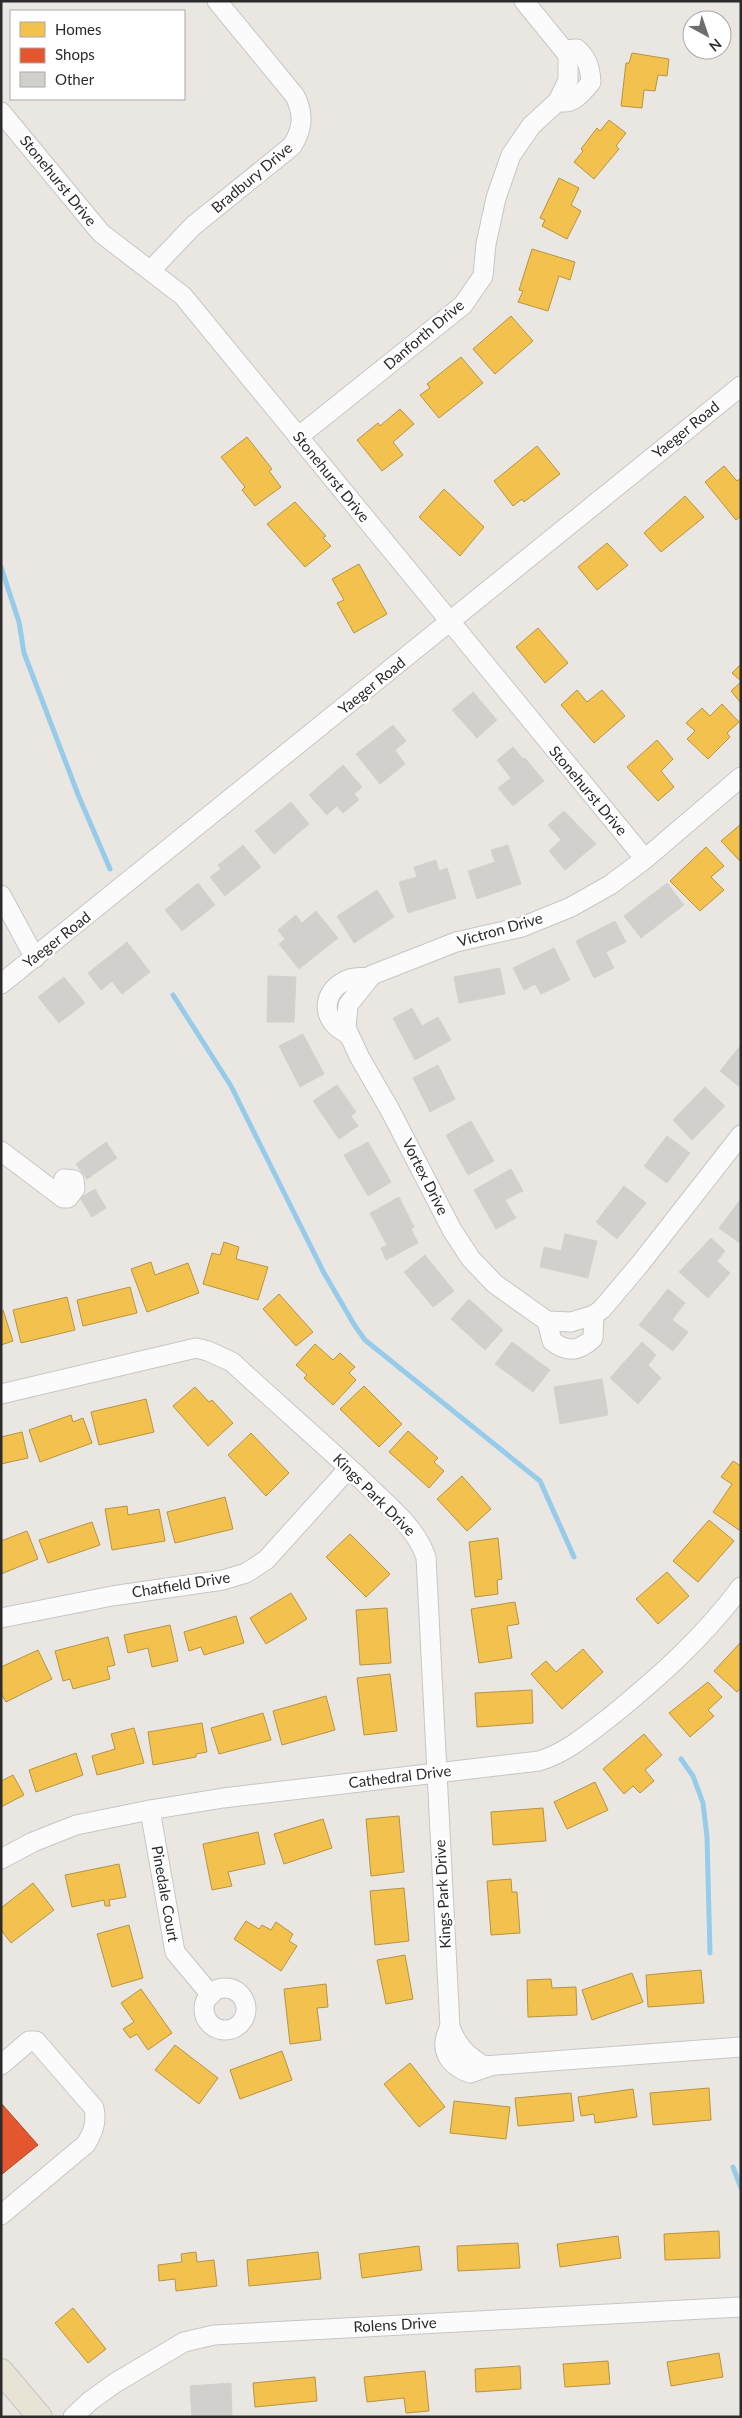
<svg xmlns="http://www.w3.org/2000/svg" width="742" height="2418" viewBox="0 0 742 2418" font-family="Lato,sans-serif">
	<rect width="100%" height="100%" fill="#eae7e2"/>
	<g fill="#f2c14e" stroke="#b69444">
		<path d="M632 53 669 59 667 76 658 75 655 91 644 90 642 108 621 106 626 63H629Z"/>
		<path d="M609 120 626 133 616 146 619 149 594 179 574 162 583 151 581 149 597 128 600 131Z"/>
		<path d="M559 178 579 188 571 205 581 211 567 239 542 226 545 220 540 218Z"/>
		<path d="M532 249 575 262 570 280 559 276 548 311 518 302 523 291 519 290Z"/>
		<path d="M511 316 533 341 495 374 473 349Z"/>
		<path d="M461 357 483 383 439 418 420 395 430 388 427 384Z"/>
		<path d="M400 409 414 424 393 442 403 455 382 471 357 440 378 423 380 426Z"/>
		<path d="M247 437 272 469 269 471 281 487 255 506 242 490 245 487 221 457Z"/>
		<path d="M537 446 560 474 524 502 522 499 513 506 494 481Z"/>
		<path d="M724 466 737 481 741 478V516L736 520 705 482Z"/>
		<path d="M444 489 484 527 460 556 419 517Z"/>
		<path d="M685 496 704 517 661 552 644 533Z"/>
		<path d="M295 502 326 536 323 538 331 546 305 567 267 524Z"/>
		<path d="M607 543 628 565 597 590 578 567Z"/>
		<path d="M359 564 387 614 354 633 337 603 344 600 332 579Z"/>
		<path d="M538 628 568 663 545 683 516 647Z"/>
		<path d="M741 664V681L732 673Z"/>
		<path d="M741 682V703L731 691Z"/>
		<path d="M577 690 587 702 602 690 625 716 594 743 561 705Z"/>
		<path d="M722 704 739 722 727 733 730 737 708 759 687 739 695 731 686 723 702 708 710 716Z"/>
		<path d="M657 740 673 759 661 771 674 787 658 801 627 767Z"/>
		<path d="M741 824V862L721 841Z"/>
		<path d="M706 847 724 866 711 877 724 890 700 911 670 881Z"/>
		<path d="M224 1242 239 1247 236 1259 268 1267 258 1300 203 1284 212 1253 220 1255Z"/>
		<path d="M151 1262 155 1275 188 1263 199 1293 147 1312 131 1269Z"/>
		<path d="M130 1287 137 1313 83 1326 77 1300Z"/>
		<path d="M279 1294 313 1332 296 1346 263 1309Z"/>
		<path d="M67 1297 75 1330 21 1343 13 1310Z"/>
		<path d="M3 1310 13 1341 1 1345V1311Z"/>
		<path d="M315 1344 333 1360 340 1353 355 1367 349 1373 356 1380 333 1405 304 1378 307 1375 296 1365Z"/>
		<path d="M364 1386 402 1424 379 1447 340 1409Z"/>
		<path d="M195 1387 209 1402 212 1400 233 1423 208 1446 173 1406Z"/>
		<path d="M146 1399 154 1432 99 1445 91 1412Z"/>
		<path d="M71 1415 73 1422 83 1418 92 1443 40 1462 29 1430Z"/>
		<path d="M408 1431 438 1458 434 1462 444 1471 429 1488 389 1452Z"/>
		<path d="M22 1432 28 1458 1 1464V1437Z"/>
		<path d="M251 1433 289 1473 266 1496 228 1455Z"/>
		<path d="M733 1461 741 1466V1527L739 1530 713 1512 732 1484 721 1477Z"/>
		<path d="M462 1476 491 1509 467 1531 437 1499Z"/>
		<path d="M225 1497 233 1529 175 1543 167 1512Z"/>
		<path d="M127 1506 128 1515 159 1509 165 1541 112 1550 105 1509Z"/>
		<path d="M709 1520 734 1541 698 1582 673 1561Z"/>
		<path d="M92 1522 100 1545 48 1563 39 1540Z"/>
		<path d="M27 1531 38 1559 1 1574V1541Z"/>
		<path d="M350 1534 390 1574 366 1597 326 1557Z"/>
		<path d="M498 1538 502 1579 497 1580 498 1594 475 1597 469 1542Z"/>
		<path d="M667 1572 689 1596 658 1624 636 1599Z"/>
		<path d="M291 1593 307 1619 266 1644 250 1618Z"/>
		<path d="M515 1602 519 1624 507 1626 512 1658 479 1663 471 1609Z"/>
		<path d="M387 1608 391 1663 360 1665 356 1610Z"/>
		<path d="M236 1616 244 1643 204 1655 201 1647 189 1651 184 1632Z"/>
		<path d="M170 1625 178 1661 152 1667 148 1648 128 1653 124 1635Z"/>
		<path d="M108 1637 115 1665 107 1667 110 1679 73 1689 70 1679 63 1681 55 1651Z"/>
		<path d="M741 1642V1688L737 1692 714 1671Z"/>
		<path d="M583 1649 603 1672 562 1709 531 1674 546 1661 556 1672Z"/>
		<path d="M38 1650 52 1679 6 1702 1 1693V1667Z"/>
		<path d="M390 1674 397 1731 364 1735 357 1678Z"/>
		<path d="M708 1682 722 1697 708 1710 714 1716 690 1737 669 1713Z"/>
		<path d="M532 1690 533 1723 477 1727 475 1693Z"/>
		<path d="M326 1696 335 1730 282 1745 273 1711Z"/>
		<path d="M263 1713 271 1740 219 1754 211 1728Z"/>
		<path d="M202 1723 207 1752 196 1754V1757L153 1765 148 1732Z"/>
		<path d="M134 1728 144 1763 97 1775 92 1756 115 1749 111 1734Z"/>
		<path d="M644 1734 662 1755 645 1770 654 1781 640 1793 633 1786 624 1794 603 1769Z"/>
		<path d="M76 1753 83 1775 36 1792 29 1770Z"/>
		<path d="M13 1775 24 1795 1 1807V1781Z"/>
		<path d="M595 1782 608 1810 567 1829 554 1802Z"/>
		<path d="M543 1808 546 1841 493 1845 491 1812Z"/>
		<path d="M399 1816 404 1872 371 1876 366 1819Z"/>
		<path d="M323 1819 332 1848 284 1864 274 1834Z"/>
		<path d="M258 1832 265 1864 228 1872 232 1886 212 1890 203 1844Z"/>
		<path d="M119 1864 126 1897 109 1900 110 1906H105L104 1900 72 1907 65 1875Z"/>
		<path d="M511 1879 512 1892H517L520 1933 491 1935 487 1881Z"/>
		<path d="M33 1883 54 1910 11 1943 1 1930V1908Z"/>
		<path d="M404 1888 409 1941 375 1945 370 1891Z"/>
		<path d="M246 1921 259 1929 262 1925 271 1930 276 1922 293 1934 289 1941 297 1946 281 1971 234 1939Z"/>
		<path d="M129 1925 143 1978 112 1987 97 1934Z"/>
		<path d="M405 1955 413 1999 386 2004 377 1960Z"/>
		<path d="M701 1970 704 2003 648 2007 646 1975Z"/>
		<path d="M632 1973 643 2002 592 2020 582 1990Z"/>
		<path d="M551 1979 552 1988 576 1987 577 2015 528 2017 527 1980Z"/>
		<path d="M326 1984 328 2007 317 2008 321 2040 290 2044 284 1989Z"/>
		<path d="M141 1989 172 2033 148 2050 137 2034 130 2038 123 2029 134 2022 121 2003Z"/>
		<path d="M175 2045 218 2078 199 2104 155 2070Z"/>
		<path d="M282 2051 292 2080 240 2099 230 2070Z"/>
		<path d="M410 2063 445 2107 419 2127 384 2084Z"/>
		<path d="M709 2088 711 2120 653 2125 650 2093Z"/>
		<path d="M633 2089 637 2117 595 2123 594 2114 581 2116 578 2097Z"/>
		<path d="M571 2093 574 2121 518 2126 515 2098Z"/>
		<path d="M454 2101 510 2107 506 2139 450 2133Z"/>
		<path d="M719 2231 720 2258 665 2260 664 2234Z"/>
		<path d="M618 2236 621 2258 560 2267 557 2244Z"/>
		<path d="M518 2243 520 2268 458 2271 457 2246Z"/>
		<path d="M419 2246 422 2270 362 2278 359 2254Z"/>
		<path d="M196 2252 197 2262 214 2260 217 2286 176 2291 175 2279 159 2281 158 2265 182 2262 181 2254Z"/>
		<path d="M318 2252 321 2279 249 2286 247 2260Z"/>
		<path d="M73 2308 106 2349 88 2363 55 2323Z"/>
		<path d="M719 2353 723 2377 671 2386 667 2362Z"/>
		<path d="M608 2361 610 2384 565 2387 563 2364Z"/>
		<path d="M520 2366 521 2389 476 2392 475 2369Z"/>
		<path d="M425 2371 429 2411 406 2413 404 2398 367 2402 364 2377Z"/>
		<path d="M315 2377 317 2401 255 2407 253 2383Z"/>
	</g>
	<path fill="#e4572e" stroke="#ac4a2d" d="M1 2103 38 2145 1 2175Z"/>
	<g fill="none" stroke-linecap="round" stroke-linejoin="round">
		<g stroke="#96cbea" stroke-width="5">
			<path d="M1 567 19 622 24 653 79 797 110 869"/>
			<path d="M173 995 231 1086 324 1273 355 1326 365 1340 540 1481 574 1557"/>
			<path d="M681 1759 693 1776 703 1803 707 1837 710 1953"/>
			<path d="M733 2167 741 2188"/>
		</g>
	</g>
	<g fill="#d2d0cd" stroke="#d4d2ce">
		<path d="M473 692 497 720 477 738 452 710Z"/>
		<path d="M393 725 406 741 395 750 405 764 380 784 356 754Z"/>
		<path d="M513 747 523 759 525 758 544 781 513 806 498 788 511 778 497 760Z"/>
		<path d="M343 765 362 787 354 794 359 800 343 813 337 806 327 815 309 795Z"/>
		<path d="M291 802 309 824 274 854 255 831Z"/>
		<path d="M564 811 596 844 565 870 549 851 561 840 548 825Z"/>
		<path d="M243 845 261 867 225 896 210 877 221 869 218 865Z"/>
		<path d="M508 845 521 884 477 899 468 871 495 862 491 850Z"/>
		<path d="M436 860 439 871 447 868 456 898 408 913 399 882 417 877 414 867Z"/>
		<path d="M198 883 215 905 182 931 165 910Z"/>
		<path d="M667 883 684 905 641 938 624 916Z"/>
		<path d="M377 890 394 917 354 943 337 916Z"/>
		<path d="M316 911 338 938 299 969 279 944 285 939 278 930 296 915 302 923Z"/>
		<path d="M615 921 626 942 606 952 614 968 594 978 576 941Z"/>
		<path d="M127 942 150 972 122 994 112 981 101 990 88 973Z"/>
		<path d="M554 948 570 980 541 994 535 984 524 990 513 968Z"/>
		<path d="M500 968 505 994 459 1003 454 977Z"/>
		<path d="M268 976 296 977 294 1022H267Z"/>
		<path d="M64 977 85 1003 59 1023 38 997Z"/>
		<path d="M412 1008 422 1026 438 1017 451 1040 415 1060 393 1018Z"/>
		<path d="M303 1034 324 1074 300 1087 279 1046Z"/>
		<path d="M741 1045V1088L720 1071Z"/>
		<path d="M438 1065 455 1099 430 1112 413 1078Z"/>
		<path d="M337 1085 356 1112 351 1116 358 1126 339 1139 313 1101Z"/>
		<path d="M705 1087 725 1106 692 1140 673 1120Z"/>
		<path d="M471 1121 494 1161 468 1175 446 1135Z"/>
		<path d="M667 1136 690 1153 667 1183 644 1166Z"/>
		<path d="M106 1142 117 1158 87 1179 76 1164Z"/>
		<path d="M368 1142 391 1182 368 1196 344 1155Z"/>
		<path d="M511 1169 523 1191 505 1200 516 1218 496 1229 474 1190Z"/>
		<path d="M624 1186 646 1203 617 1239 596 1222Z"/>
		<path d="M95 1189 106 1208 92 1217 80 1198Z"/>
		<path d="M399 1197 414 1227 411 1229 418 1243 386 1260 381 1248 387 1245 370 1213Z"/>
		<path d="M741 1199V1244L719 1228Z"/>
		<path d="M565 1234 597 1241 588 1278 540 1267 544 1247 561 1251Z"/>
		<path d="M711 1238 725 1251 717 1261 730 1273 708 1298 679 1272Z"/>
		<path d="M425 1255 454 1291 433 1307 404 1272Z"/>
		<path d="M668 1289 685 1303 672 1320 688 1332 673 1351 639 1325Z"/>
		<path d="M469 1299 503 1330 485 1350 451 1319Z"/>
		<path d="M512 1342 550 1370 533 1392 495 1364Z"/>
		<path d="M642 1342 656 1355 648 1365 661 1378 638 1404 610 1378Z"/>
		<path d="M602 1379 608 1415 560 1424 554 1387Z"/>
		<path d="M231 2383 232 2417H192L190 2386Z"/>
	</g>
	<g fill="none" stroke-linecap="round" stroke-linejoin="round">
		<g stroke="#c7c6c6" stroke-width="21">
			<g id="minor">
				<path d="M558 101C572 106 583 92 591 82 590 68 588 59 577 49L564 50"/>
				<path d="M1 112 101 233 183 296 645 859"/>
				<path d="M151 270 193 226 292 146C303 129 304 114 295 96L217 1"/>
				<path d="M298 437 463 305 483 276 486 244 496 198 511 155 531 126 558 101 568 80V55L524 1"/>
				<path d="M741 777 645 859 610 885 571 907 522 927 456 942 372 975 348 1005 346 1028 360 1058 390 1110 452 1230 471 1259 495 1284 547 1321 571 1322 594 1315 602 1309 640 1264 741 1135"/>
				<path d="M1 895 35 958"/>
				<path d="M1 984 741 386"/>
				<path d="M349 1035C345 1032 339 1029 336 1026 319 1009 328 986 350 979 355 977 364 978 370 977"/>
				<path d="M1 1151 63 1198H68L75 1189 74 1180 64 1179 58 1194"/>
				<path d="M547 1321 552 1341C567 1353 580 1351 593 1338L594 1315"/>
				<path d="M1 1394 196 1348 208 1351 232 1362C276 1403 322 1442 366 1484 389 1507 415 1526 426 1557L450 2027C457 2046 467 2056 484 2066L741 2047"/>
				<path d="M1 1618 112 1596 223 1580 246 1573 266 1560 349 1468"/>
				<path d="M150 1810 175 1952 211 1995"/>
				<path d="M1 1859 33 1842 76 1825 150 1810 223 1798 539 1761C566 1753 588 1734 610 1717 658 1678 704 1637 741 1587"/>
				<circle cx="225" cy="2009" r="21"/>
				<path d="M450 2027C438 2049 448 2065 470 2073L490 2066"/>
				<path d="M1 2065 29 2041H36L94 2108C97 2123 93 2132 86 2144L1 2215"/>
				<path d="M73 2417 90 2401 115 2383 184 2342 214 2335 741 2307"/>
			</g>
		</g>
		<g stroke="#c5c4c2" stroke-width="26">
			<path id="major" d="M1 2371 40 2417"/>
		</g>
		<use href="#minor" stroke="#fcfbfb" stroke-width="19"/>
		<use href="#major" stroke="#e7e4d5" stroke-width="24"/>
	</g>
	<g text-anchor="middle" stroke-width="5" stroke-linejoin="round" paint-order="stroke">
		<g font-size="15" fill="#2b2b2b" stroke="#fff">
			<text transform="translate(252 178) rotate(-40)" y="5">Bradbury Drive</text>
			<text transform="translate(58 181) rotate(51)" y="5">Stonehurst Drive</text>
			<text transform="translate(424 335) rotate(-40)" y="5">Danforth Drive</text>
			<text transform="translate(686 430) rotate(-39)" y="5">Yaeger Road</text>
			<text transform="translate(331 477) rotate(51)" y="5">Stonehurst Drive</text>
			<text transform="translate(372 686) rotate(-39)" y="5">Yaeger Road</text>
			<text transform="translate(588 791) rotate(50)" y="5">Stonehurst Drive</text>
			<text transform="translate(500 930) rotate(-16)" y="5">Victron Drive</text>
			<text transform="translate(57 940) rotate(-38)" y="5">Yaeger Road</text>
			<text transform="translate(425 1177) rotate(63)" y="5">Vortex Drive</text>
			<text transform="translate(374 1495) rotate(45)" y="5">Kings Park Drive</text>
			<text transform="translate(181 1585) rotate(-9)" y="5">Chatfield Drive</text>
			<text transform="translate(400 1777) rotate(-7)" y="5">Cathedral Drive</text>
			<text transform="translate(165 1894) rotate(80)" y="5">Pinedale Court</text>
			<text transform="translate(443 1894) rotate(-93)" y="5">Kings Park Drive</text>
			<text transform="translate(395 2325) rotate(-3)" y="5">Rolens Drive</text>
		</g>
	</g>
	<rect width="742" height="2418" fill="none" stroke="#2b2b2b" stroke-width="5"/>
	<rect x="10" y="10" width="175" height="90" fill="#ffffff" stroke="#aaaaaa"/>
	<rect x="20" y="22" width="25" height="15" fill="#f2c14e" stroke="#aaaaaa"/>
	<text x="55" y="35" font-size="15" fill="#2b2b2b">Homes</text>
	<rect x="20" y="48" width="25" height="15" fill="#e4572e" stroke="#aaaaaa"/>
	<text x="55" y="60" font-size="15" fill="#2b2b2b">Shops</text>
	<rect x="20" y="72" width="25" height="15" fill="#d2d0cd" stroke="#aaaaaa"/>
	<text x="55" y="85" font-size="15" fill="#2b2b2b">Other</text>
	<g transform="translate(707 35) rotate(140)"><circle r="24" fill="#ffffff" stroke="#aaaaaa"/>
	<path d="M0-4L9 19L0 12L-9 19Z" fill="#6e6d6b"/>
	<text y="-8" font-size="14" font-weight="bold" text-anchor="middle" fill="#2b2b2b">N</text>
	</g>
</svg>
